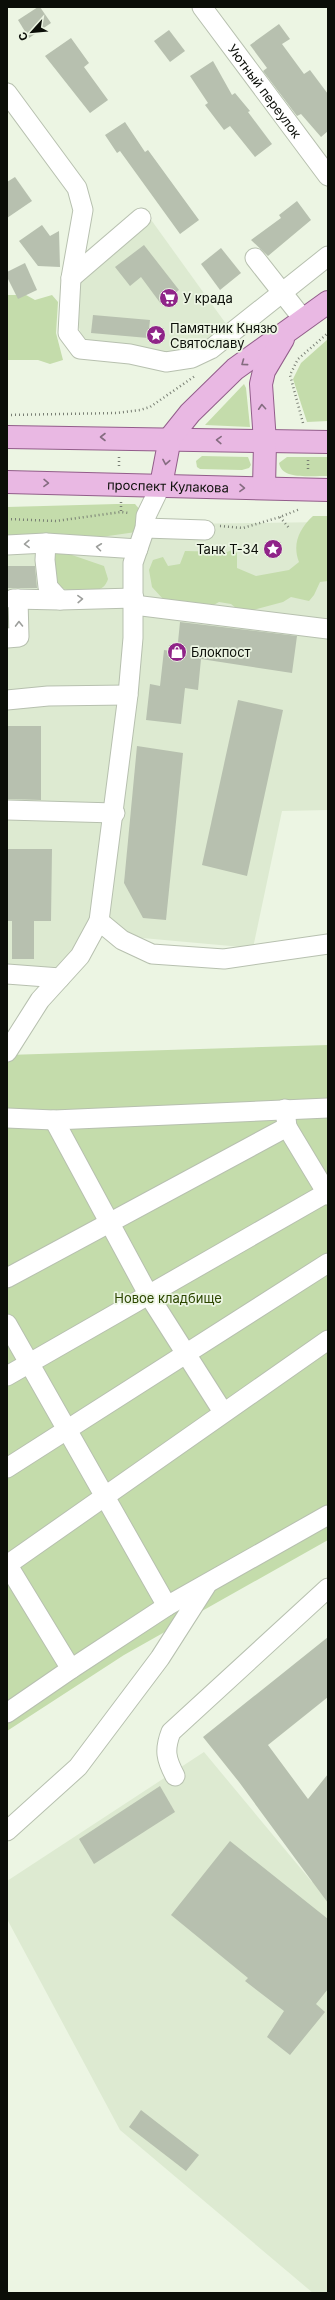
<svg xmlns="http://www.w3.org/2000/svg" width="335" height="2300" viewBox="0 0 335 2300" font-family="Inter,sans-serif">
	<rect width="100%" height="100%" fill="#ecf5e3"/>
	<g fill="#ddead1">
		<path d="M144 210 229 328 202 344 173 355 83 341 75 314 79 273Z"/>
		<path d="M328 522V810L282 811 253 948 131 937 89 923 77 951 58 970 7 968V526Z"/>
		<path d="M204 1752 312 1882 328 1854V2293H313L120 2130 7 1919V1881Z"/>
	</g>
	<g fill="#c4dcab">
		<path d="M7 295H26L35 300 52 295 58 302 56 333 63 360 50 364 38 360H7Z"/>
		<path d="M328 339V421L307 422 293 379 301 363Z"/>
		<path d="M244 384 246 388 250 427 205 425Z"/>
		<path d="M202 456 248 457 251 465 249 468 242 470 200 469 197 467 196 461Z"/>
		<path d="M287 457H328V476C313 475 282 481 279 463Z"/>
		<path d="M117 504H135L141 511 136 532 101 537 7 538V507Z"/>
		<path d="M313 516H328V581L320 582 314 595 309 601 291 597 283 602 242 613 231 604 219 602 210 607 163 599 152 587 149 570 153 560 163 557 168 566 180 564 185 551 227 552 232 550 237 553V568L256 576 289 570 299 562C292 544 299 529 313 516Z"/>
		<path d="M55 553 72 555 104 566 108 579C107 582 105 586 103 587 91 597 54 593 51 575 50 569 54 559 55 553Z"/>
		<path d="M328 1045V1540L124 1655 7 1731V1055Z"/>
	</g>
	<g fill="#b7c0af">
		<path d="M38 7H40L51 23 29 38 18 20Z"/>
		<path d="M279 24 290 39 282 44 304 74 310 70 328 94V131L321 137 301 114 297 116 263 71 267 68 250 45Z"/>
		<path d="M169 30 185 51 170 62 154 41Z"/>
		<path d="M71 38 89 63 84 67 108 100 90 113 45 56Z"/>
		<path d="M213 61 232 95 235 93 250 111 248 112 272 144 255 157 230 126 224 130 205 105 208 103 190 76Z"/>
		<path d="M125 122 145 152 148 150 199 220 180 234 120 151 117 153 105 135Z"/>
		<path d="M15 177 32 201 7 218V182Z"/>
		<path d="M297 201 311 220 268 256 251 240 281 218 279 215Z"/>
		<path d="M42 225 50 236 59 231 60 267 38 266 19 241Z"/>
		<path d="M144 245 179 290 161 304 141 277 130 286 115 267Z"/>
		<path d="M221 248 241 273 220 290 201 264Z"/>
		<path d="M25 263 37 290 18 299 7 277V272Z"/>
		<path d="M93 315 150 320 148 338 91 333Z"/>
		<path d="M7 566H35L37 588H7Z"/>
		<path d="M180 622 297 636 292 673 201 659 198 690 185 688 181 724 146 720 150 684 160 686 164 650 177 652Z"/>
		<path d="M238 700 283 710 247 876 202 865Z"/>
		<path d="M7 726H41V800L7 799Z"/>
		<path d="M137 746 183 753 166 920 143 918 124 883Z"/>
		<path d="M8 849H52L51 921H34V959H12V921H8Z"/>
		<path d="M328 1637V1697L268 1745 308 1799 328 1774V1903L239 1782 203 1737Z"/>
		<path d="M160 1786 175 1812 94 1864 79 1839Z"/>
		<path d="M230 1841 328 1919V1989L316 2004 325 2012 290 2055 267 2037 284 2011 245 1981 248 1978 171 1915Z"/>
		<path d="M141 2110 199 2155 186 2171 129 2127Z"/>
	</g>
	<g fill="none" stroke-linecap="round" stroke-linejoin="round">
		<g stroke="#b7c0af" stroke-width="21">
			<g id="minor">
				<path id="s1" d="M202 7 328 176"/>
				<path d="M7 93 77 188 83 210 71 278 68 333 80 349 130 354 166 362 192 358 211 349 328 256"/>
				<path d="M255 258 303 319"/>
				<path d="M71 278 141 218"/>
				<path d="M161 485 146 516 145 528 133 563V638L128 695 99 921 122 940 152 954 224 959 328 944"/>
				<path d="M145 528 205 530"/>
				<path d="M46 543 45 560 48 587 60 600"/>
				<path d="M7 545 46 543 138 549"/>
				<path d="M13 599 60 600 134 598"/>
				<path d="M134 605 328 629"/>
				<path d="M7 638 19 637 18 599"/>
				<path d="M7 700 48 696 128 695"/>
				<path d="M7 810 115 813"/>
				<path d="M7 974 60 978"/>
				<path d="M7 1052 40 1000 80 956 99 921"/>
				<path d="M7 1118 54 1120 328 1108"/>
				<path d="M54 1120 148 1294 223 1412"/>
				<path d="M287 1127 328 1195"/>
				<path d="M7 1278 287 1127 285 1109"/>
				<path d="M7 1324 167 1606"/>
				<path d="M7 1376 328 1192"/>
				<path d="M7 1468 328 1263"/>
				<path d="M7 1564 71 1669"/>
				<path d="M7 1565 328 1340"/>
				<path d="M7 1713 71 1669 167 1606 328 1515"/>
				<path d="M175 1776C166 1759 164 1750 171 1732L328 1588"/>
				<path d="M7 1831 78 1767 160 1658 206 1586"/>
			</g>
		</g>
		<g stroke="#925d8a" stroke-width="24">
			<g id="major">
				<path d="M7 437 328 442"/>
				<path id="s2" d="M7 482 328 490"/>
				<path d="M161 485 170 438 190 413 235 369 328 302"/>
				<path d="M264 488 265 442 261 384 264 371 283 339"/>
			</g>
		</g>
		<g stroke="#787e73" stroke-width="2.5" stroke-dasharray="1 3" stroke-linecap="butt">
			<path d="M7 415 117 413 140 410 150 407 195 376"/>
			<path d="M303 423 290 375 298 359 328 333"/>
			<path d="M119 457V468"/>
			<path d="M308 460V471"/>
			<path d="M121 502V512"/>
			<path d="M280 517 289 528"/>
			<path d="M7 519 56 521 121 512 129 513"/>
			<path d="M220 526 243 528 280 517 300 509"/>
		</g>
		<use href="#minor" stroke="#fff" stroke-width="19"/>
		<use href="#major" stroke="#e9b8e3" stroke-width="22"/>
	</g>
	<defs><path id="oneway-chevron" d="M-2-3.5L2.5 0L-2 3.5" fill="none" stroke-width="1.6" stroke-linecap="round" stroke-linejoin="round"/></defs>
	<g stroke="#856c80">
		<use href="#oneway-chevron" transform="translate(244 363) rotate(144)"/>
		<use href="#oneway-chevron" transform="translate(262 407) rotate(-94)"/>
		<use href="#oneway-chevron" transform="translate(103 437) rotate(-180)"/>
		<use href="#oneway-chevron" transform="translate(219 440) rotate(-178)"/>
		<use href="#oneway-chevron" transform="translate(166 462) rotate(100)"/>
		<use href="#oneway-chevron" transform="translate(46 483) rotate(1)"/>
		<use href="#oneway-chevron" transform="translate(242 488) rotate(2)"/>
	</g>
	<g stroke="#9d9f9c">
		<use href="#oneway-chevron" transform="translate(27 544) rotate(178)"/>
		<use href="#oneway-chevron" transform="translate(99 547) rotate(-173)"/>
		<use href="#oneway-chevron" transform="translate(80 599) rotate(-2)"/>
		<use href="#oneway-chevron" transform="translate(19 624) rotate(-91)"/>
	</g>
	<defs>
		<g id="supermarket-disc" transform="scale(1)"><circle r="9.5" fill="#8f2488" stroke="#ecf5e3"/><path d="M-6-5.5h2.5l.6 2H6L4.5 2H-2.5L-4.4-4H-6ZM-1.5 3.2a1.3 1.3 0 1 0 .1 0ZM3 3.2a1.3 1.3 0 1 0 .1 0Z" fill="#fff"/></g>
		<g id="sight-disc" transform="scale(1)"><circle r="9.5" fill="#8f2488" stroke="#ecf5e3"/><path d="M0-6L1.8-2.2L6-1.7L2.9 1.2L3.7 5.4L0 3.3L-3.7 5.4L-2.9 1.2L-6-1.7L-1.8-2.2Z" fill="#fff"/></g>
		<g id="shop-disc" transform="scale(1)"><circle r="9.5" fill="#8f2488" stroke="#ecf5e3"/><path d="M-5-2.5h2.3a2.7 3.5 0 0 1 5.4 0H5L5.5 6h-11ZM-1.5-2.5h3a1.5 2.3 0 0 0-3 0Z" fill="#fff"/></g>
	</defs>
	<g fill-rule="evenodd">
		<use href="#supermarket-disc" x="169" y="298"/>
		<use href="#sight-disc" x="156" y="335"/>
		<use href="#sight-disc" x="273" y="549"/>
		<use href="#shop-disc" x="177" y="652"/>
	</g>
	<g text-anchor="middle" stroke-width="3.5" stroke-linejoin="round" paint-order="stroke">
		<g font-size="13" fill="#0b0e08" stroke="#ecf5e3">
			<text dy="5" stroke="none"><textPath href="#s1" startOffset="105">Уютный переулок</textPath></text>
			<text dy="5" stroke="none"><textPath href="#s2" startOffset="161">проспект Кулакова</textPath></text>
		</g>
		<g font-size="13" fill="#0b0e08" stroke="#ecf5e3" text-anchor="start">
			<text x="183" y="303">У крада</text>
			<text x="170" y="333">Памятник Князю<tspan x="170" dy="15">Святославу</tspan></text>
			<text x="259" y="554" text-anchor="end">Танк Т-34</text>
			<text x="191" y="657">Блокпост</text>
		</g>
		<g font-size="13" fill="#2c4600" stroke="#ecf5e3">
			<text x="168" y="1303">Новое кладбище</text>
		</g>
	</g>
	<rect width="335" height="2300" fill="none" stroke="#0b0e08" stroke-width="16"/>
	<g transform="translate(32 32) rotate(243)" stroke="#ecf5e3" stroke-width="3" paint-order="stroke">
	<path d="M0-3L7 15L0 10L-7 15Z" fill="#0b0e08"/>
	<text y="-6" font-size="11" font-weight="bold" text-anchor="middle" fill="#0b0e08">С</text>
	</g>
</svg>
